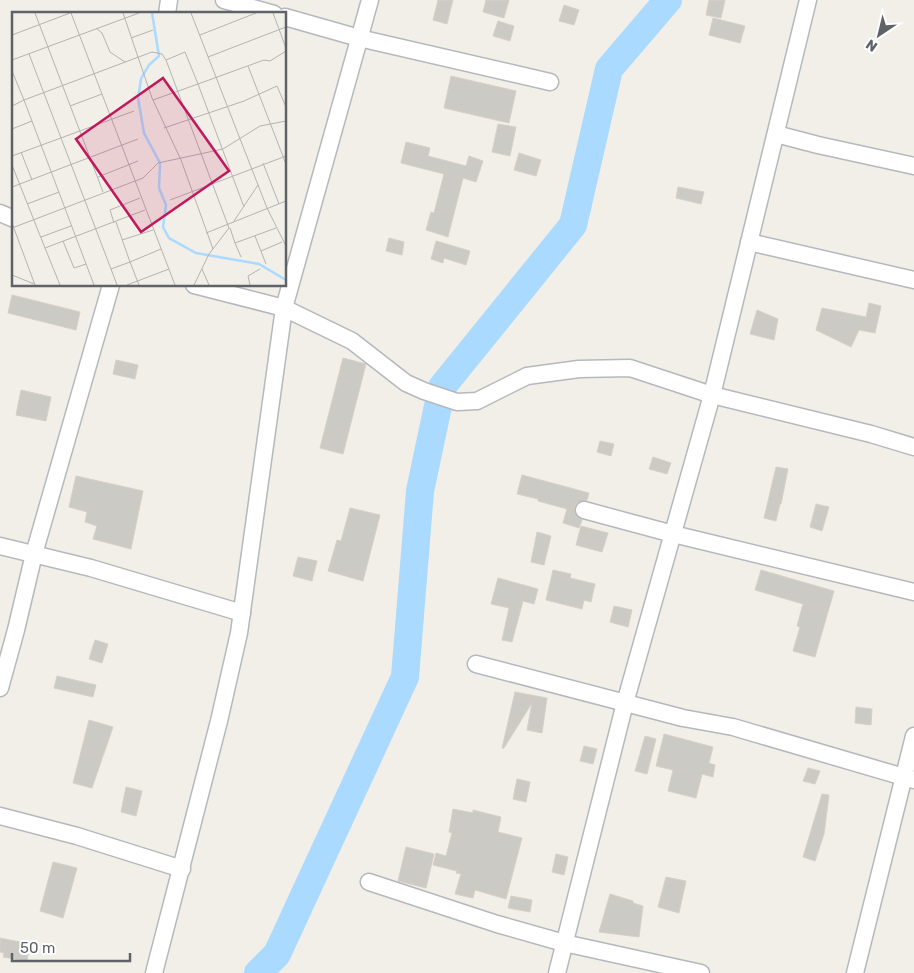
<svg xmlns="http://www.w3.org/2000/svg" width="914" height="973" viewBox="0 0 914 973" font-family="Rubik,sans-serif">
	<rect width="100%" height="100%" fill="#f1efe8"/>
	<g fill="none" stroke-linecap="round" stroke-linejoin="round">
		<path stroke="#aadaff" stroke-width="28" d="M258 973 277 954 405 677 420 491 442 387 573 225 609 69 668 0"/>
	</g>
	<g fill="#cccac5" stroke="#d6d1c6">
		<path d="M438 0H453L447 24 433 20Z"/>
		<path d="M486 0H509L504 18 483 12Z"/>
		<path d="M709 0H725L721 18 706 15Z"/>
		<path d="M564 5 579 10 574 25 559 21Z"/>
		<path d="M713 18 745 26 740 43 709 35Z"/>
		<path d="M498 21 514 26 510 41 493 36Z"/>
		<path d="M451 76 516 91 509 123 444 108Z"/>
		<path d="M498 124 516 127 510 156 492 152Z"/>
		<path d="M406 142 430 148 428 156 466 166 469 156 483 161 476 182 463 178 448 237 426 230 431 212 434 213 444 174 401 163Z"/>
		<path d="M519 153 541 160 536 176 514 170Z"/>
		<path d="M678 187 704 192 701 204 676 198Z"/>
		<path d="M389 238 404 242 402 255 386 251Z"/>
		<path d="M436 241 470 251 466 265 444 258 443 263 431 259Z"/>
		<path d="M12 295 80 312 76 330 8 313Z"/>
		<path d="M869 303 881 306 875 333 859 330 851 347 816 330 822 308 866 317Z"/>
		<path d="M757 310 778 319 774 340 750 334Z"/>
		<path d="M343 358 366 364 343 454 320 448Z"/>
		<path d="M116 360 138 365 135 379 113 374Z"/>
		<path d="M21 390 51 397 46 421 16 415Z"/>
		<path d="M600 441 614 444 611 456 597 452Z"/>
		<path d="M653 457 671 463 667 474 649 469Z"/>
		<path d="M776 467 788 469 781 504H780L776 521 764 518Z"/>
		<path d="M522 475 589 493 587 500 577 503 574 508 577 517 582 520 579 528 563 523 567 509 538 501V499L517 494Z"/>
		<path d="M76 476 143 491 131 549 93 539 97 526 85 522 87 512 69 507Z"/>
		<path d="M816 504 829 507 822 531 810 527Z"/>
		<path d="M350 508 380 515 363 581 328 571 337 540 341 541Z"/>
		<path d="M581 526 608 533 602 552 576 545Z"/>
		<path d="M537 532 551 536 544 565 531 562Z"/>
		<path d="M298 557 317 561 312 581 293 576Z"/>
		<path d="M553 570 571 574 570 578 595 584 591 602 584 600 582 609 546 600Z"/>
		<path d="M761 570 834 591 815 657 793 651 800 627 797 626 803 604 755 590Z"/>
		<path d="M498 578 538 589 534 604 523 601 512 642 502 640 509 608 491 604Z"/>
		<path d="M614 606 632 610 628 627 610 622Z"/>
		<path d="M95 640 108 644 102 663 89 659Z"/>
		<path d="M57 676 96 685 93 697 54 688Z"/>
		<path d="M515 692 547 698 542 733 527 730 532 703 504 748H502Z"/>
		<path d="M856 707 872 709 871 725 855 723Z"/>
		<path d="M89 720 113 727 92 788 73 783Z"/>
		<path d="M664 734 713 747 709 763 715 765 713 777 702 774 696 798 668 791 673 770 656 766Z"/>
		<path d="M645 736 656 739 647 774 635 771Z"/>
		<path d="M584 746 597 749 593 764 580 761Z"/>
		<path d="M808 768 820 771 815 784 803 781Z"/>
		<path d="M517 779 530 782 526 802 513 799Z"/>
		<path d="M126 787 142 791 136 816 121 812Z"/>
		<path d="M822 794 829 795 824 834 815 861 803 857Z"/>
		<path d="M453 809 473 813V810L501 817 498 832 522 838 506 899 475 890 473 898 455 894 461 874 456 873 457 871 433 865 436 853 446 856 452 833 449 832Z"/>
		<path d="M406 847 434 854 426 888 398 881Z"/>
		<path d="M556 854 568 857 564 875 552 872Z"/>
		<path d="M53 862 77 868 63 918 40 911Z"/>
		<path d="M666 877 686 881 679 913 658 907Z"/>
		<path d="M610 894 633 901V903L643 906 639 937 599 932Z"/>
		<path d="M511 896 532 900 530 912 508 908Z"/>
		<path d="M0 938 30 944 27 961 3 957 4 953 0 952Z"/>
	</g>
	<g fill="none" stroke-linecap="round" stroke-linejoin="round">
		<g stroke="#b5b8bc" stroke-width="19">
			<g id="street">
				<path d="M224 0 274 14"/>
				<path d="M167 14 169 0"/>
				<path d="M285 17 359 38 550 82"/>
				<path d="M776 134 818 145 914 166"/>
				<path d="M0 213 14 219"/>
				<path d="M749 242 914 280"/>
				<path d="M194 285 284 308 352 341 406 383 424 391 457 402 477 401 527 376 579 369 630 368 712 395 871 434 914 447"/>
				<path d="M584 510 673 534 914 592"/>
				<path d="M0 546 91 568 242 613"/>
				<path d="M476 664 683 718 733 727 914 780"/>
				<path d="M0 688 16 630 34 554 111 285"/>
				<path d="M0 816 77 836 182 869"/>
				<path d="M369 882 497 924 564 943 701 973"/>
				<path d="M154 973 219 721 239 633 284 308 370 0"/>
				<path d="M557 973 625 703 712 395 808 0"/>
				<path d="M855 973 914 736"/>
			</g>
		</g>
		<use href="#street" stroke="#fff" stroke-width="16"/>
	</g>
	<g transform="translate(12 12)">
		<rect width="274" height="274" fill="#f1efe8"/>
		<path fill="none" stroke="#aadaff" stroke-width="2.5" d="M140 1 147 44 137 53 129 67 126 86 132 121 148 151 147 176 154 193 151 215 157 226 184 241 247 252 274 268"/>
		<path fill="none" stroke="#b3b3b1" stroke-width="1" d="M23 1 91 180M59 1 163 273M111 1 140 86 169 148 201 237M179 1 255 196 274 234M261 1 274 36M84 16 90 21 98 40 113 50M0 23 58 1M188 23 244 1M119 26 141 18M17 42 99 257M196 45 274 15M0 48 127 1M154 48 217 216 197 242 182 273M236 54 274 152M0 59 12 88 140 40 150 42 154 48 173 40 186 72 252 48 258 49 274 39M141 88 186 72 232 195M0 94 12 88 82 273M58 94 90 82M152 116 232 89 265 74 274 95M0 117 20 109M9 140 20 168M0 144 122 99M251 151 267 192M0 153 33 236M86 165 126 149M0 175 126 127M158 188 274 144M15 192 47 180M222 209 246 173M104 210 118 250 99 257 105 273M0 211 23 273M102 211 98 198 128 186M0 216 131 166 146 151 211 137 248 114 274 109M218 216 223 231 264 216M194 221 274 189M243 224 254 252M29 225 59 214M110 228 141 218M51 229 62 256 74 252M223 231 229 245M249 239 270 230M190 257 197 273M0 263 22 272M48 273 33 236 133 198M115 273 157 257M127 273 118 250 149 237M238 273 236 264 248 257"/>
		<path fill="#c2185b" fill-opacity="0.15" stroke="#c2185b" stroke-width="2.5" d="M151 66 217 159 129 220 64 127Z"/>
		<rect width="274" height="274" fill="none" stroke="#5f6368" stroke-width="2.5"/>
	</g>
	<g transform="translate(879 35) rotate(215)" stroke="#ffffff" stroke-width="4" paint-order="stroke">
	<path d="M0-4L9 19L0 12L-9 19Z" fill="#5f6368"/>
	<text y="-8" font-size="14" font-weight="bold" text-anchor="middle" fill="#5f6368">N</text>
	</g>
	<path d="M12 953v8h118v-8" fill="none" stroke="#5f6368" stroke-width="2.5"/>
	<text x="20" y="953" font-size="15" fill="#5f6368" stroke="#ffffff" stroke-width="4" paint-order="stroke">50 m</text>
</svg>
